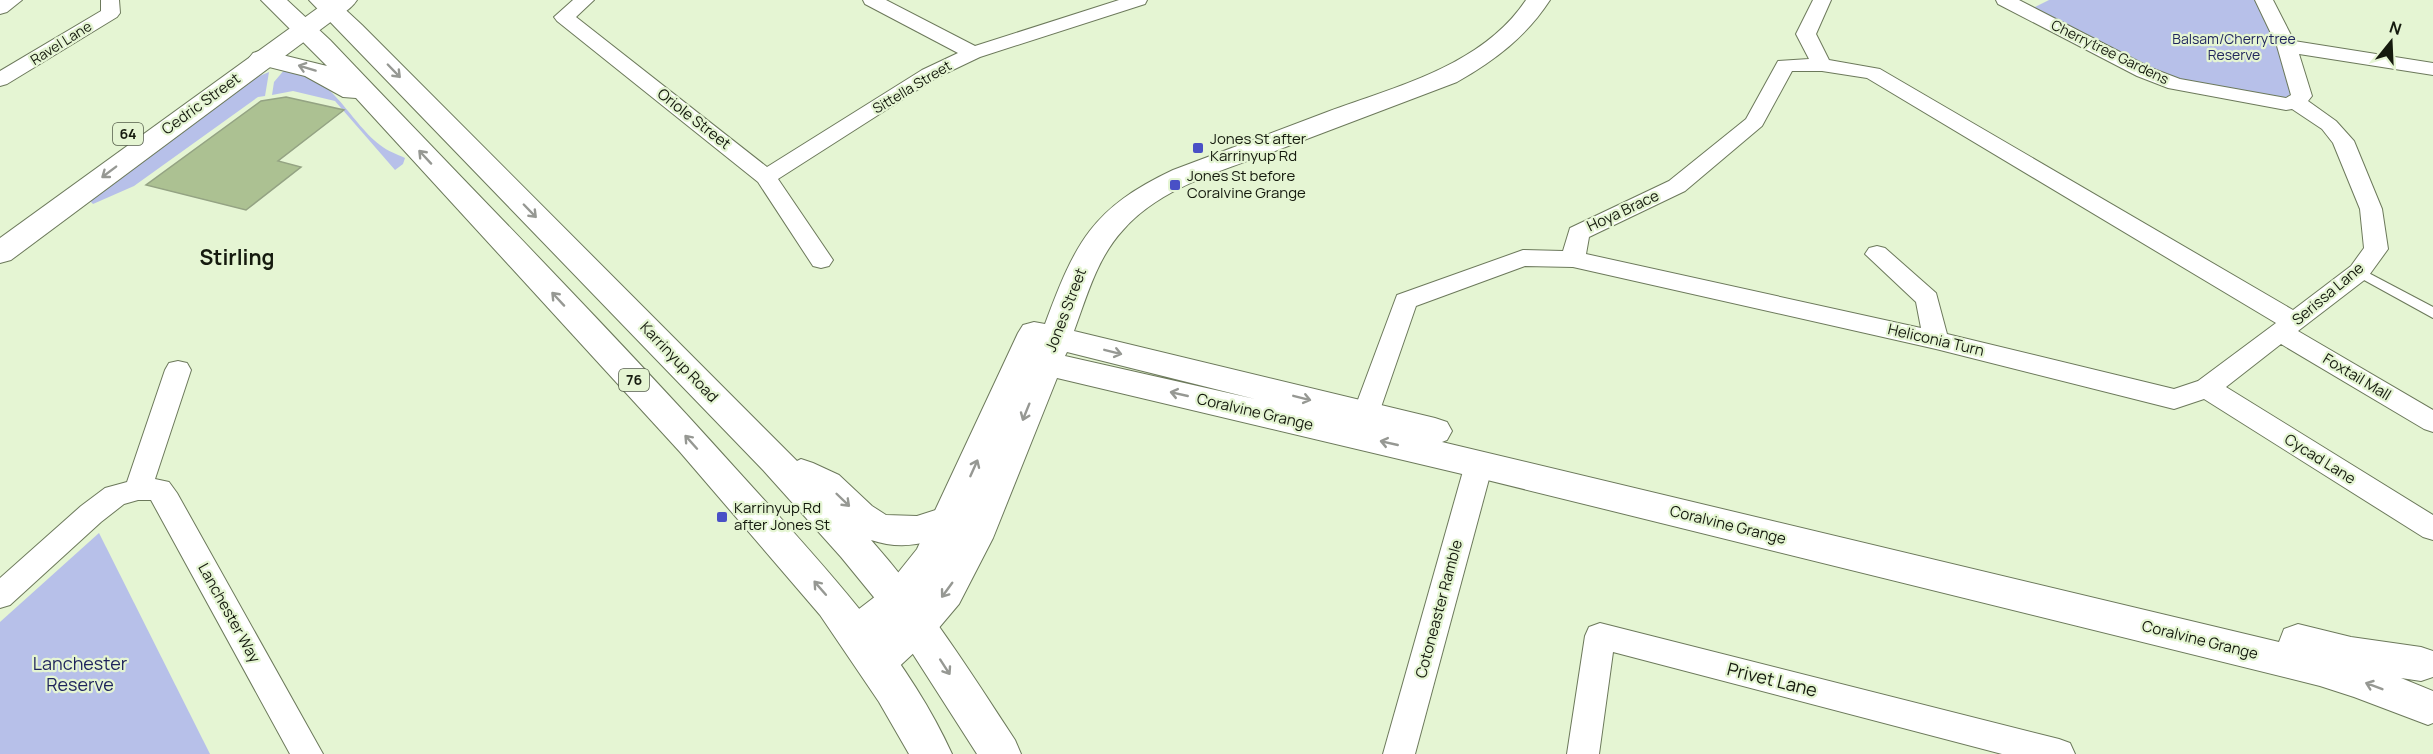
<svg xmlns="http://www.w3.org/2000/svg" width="2433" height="754" viewBox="0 0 2433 754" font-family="Manrope,sans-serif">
	<rect width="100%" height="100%" fill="#e5f5d3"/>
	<g fill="#b7c0e9">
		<path d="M2049 0H2264L2296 102 2175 84 2027 11Z"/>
		<path d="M285 69C330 71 348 120 380 145 387 151 397 154 405 158L403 164 395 170 335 101 293 91 272 95 274 82Z"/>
		<path d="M269 72 265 96 258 97 134 186 93 204 89 200 236 86Z"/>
		<path d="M99 533 210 754H0V622Z"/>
	</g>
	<path fill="#acc192" stroke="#94a383" stroke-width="1.5" d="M286 97 344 110 278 161 301 167 246 210 146 185 261 101Z"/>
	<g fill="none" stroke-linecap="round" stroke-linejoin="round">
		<g stroke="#6c795b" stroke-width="2">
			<path id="service" d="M2359 268 2433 307V318L2355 275 2353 272 2355 269Z"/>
		</g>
		<g stroke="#6c795b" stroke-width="2">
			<g id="minor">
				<path d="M0 0H22L7 12 0 14Z"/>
				<path d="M101 0H119L120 13 117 17 7 84 0 86V71L101 11Z"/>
				<path d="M573 0H594L576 17 767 167 922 70 958 53 865 4 863 0H886L975 46 1119 0H1147L1145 4 980 57 936 78 778 179 833 260 829 266 821 268 813 266 758 182 557 21 554 17Z"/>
				<path d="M1813 0H1831L1816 34 1829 60 1880 69 2293 310 2351 266 2364 248 2360 209 2333 143 2322 129 2292 109 2286 110 2168 88 2137 76 1998 4 1996 0H2019L2151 68 2180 79 2286 98 2291 95 2277 46 2255 0H2273L2294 41 2433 63V75L2299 54 2312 96 2308 101 2336 121 2354 141 2382 209 2388 249 2367 278 2298 331 2433 410V432L2424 429 2281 344 2226 387 2433 515V540L2423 537 2204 399 2174 409 1936 349 1573 267 1525 266 1416 306 1379 413 1375 420 1366 423 1357 420 1353 413 1397 295 1523 250 1563 251 1570 228 1669 181 1746 119 1778 61 1809 59 1796 34ZM1792 71H1822L1867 78 2276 323 2198 381 2174 389 1947 334 1936 293 1885 248 1877 246 1869 248 1865 254 1916 302 1921 328 1586 254 1589 237 1685 191 1762 126Z"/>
				<path d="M178 361 187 363 191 370 155 479 169 482 177 493 323 754H290L151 500H138L124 504 101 522 10 605 0 608V578L81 506 105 488 127 482 165 370 169 363Z"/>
				<path d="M1479 454 1489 457 1493 464 1415 754H1383L1465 464 1469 457Z"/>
				<path d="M1600 623 2059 739 2070 743 2075 754H2002L1613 652 1599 754H1567L1585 636 1589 627Z"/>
			</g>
		</g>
		<g stroke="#6c795b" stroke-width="2">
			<path id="tertiary" d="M1526 0H1550C1526 37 1495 60 1457 82 1399 104 1341 126 1283 148 1229 169 1162 185 1123 230 1097 258 1087 296 1074 331L1435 418 1447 422 1452 431 1447 440 1442 442 2279 642 2284 629 2298 624 2351 637 2421 647 2433 651V677L2421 681 2401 678 2433 691V723L2428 725 2354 697 2320 686 1479 478 1057 378 993 538 959 604 932 636 890 675 876 680 862 675 856 663 866 647 856 651 842 646 837 634 842 622 885 589 917 549 1018 333 1023 325 1034 322 1045 324C1075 243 1092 208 1173 170 1224 151 1276 131 1327 112 1397 86 1482 66 1526 0ZM1067 352 1255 399 1065 356Z"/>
		</g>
		<g stroke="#6c795b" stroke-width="2">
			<path id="secondary" d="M329 0H357C349 12 336 19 322 15L319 10Z"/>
		</g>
		<g stroke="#6c795b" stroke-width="2">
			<path id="primary" d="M331 3 340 5 343 10 340 15 11 260 0 263V238L322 5Z"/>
		</g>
		<g stroke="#6c795b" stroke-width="2">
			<g id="trunk">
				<path d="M261 0H287L330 40C466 183 605 323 737 470 814 555 904 648 952 754H909L879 702 820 615 680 452 356 98 343 97 305 76 253 63 249 58 253 53 262 50 327 66Z"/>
				<path d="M309 0H335L362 25 797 461 801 459 813 463 839 475 872 506 886 515 917 516 948 506 961 511 966 521 961 531C930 543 903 551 871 540 926 602 970 671 1015 740L1021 754H977L886 612 841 557 763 470Z"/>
			</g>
		</g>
		<use href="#service" fill="#fff" fill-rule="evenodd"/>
		<use href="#minor" fill="#fff" fill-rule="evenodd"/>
		<use href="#tertiary" fill="#fff" fill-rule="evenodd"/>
		<use href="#secondary" fill="#fff" fill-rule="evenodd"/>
		<use href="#primary" fill="#fff" fill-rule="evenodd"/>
		<use href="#trunk" fill="#fff" fill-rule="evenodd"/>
	</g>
	<defs><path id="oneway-shaft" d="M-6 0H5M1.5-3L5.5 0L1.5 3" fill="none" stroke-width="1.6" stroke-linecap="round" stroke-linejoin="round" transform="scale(1.5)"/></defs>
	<g stroke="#969893">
		<use href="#oneway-shaft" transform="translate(307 68) rotate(-163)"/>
		<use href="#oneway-shaft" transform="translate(394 71) rotate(46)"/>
		<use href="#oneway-shaft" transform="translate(425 157) rotate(-133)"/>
		<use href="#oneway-shaft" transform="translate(109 172) rotate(143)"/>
		<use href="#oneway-shaft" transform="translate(530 211) rotate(46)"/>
		<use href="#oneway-shaft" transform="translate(558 299) rotate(-133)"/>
		<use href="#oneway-shaft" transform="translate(1113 352) rotate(14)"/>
		<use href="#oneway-shaft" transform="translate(1179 394) rotate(-167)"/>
		<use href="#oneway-shaft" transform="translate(1302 398) rotate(14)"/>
		<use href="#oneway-shaft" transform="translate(1026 412) rotate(112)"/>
		<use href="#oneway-shaft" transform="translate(691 442) rotate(-132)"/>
		<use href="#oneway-shaft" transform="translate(1389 443) rotate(-167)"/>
		<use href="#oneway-shaft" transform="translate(974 468) rotate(-66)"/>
		<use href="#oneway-shaft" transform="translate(843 500) rotate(44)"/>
		<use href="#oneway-shaft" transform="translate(820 588) rotate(-131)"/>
		<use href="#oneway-shaft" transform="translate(947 590) rotate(126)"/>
		<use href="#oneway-shaft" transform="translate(945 667) rotate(57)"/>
		<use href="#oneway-shaft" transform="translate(2374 686) rotate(-159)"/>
	</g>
	<g fill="#4950c6" stroke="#e5f5d3" stroke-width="2">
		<rect x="1192" y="142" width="12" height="12" rx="3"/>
		<rect x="1169" y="179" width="12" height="12" rx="3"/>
		<rect x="716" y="511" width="12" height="12" rx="3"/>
	</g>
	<g text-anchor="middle" stroke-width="4.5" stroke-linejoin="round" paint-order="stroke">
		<g font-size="14" fill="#1f245c" stroke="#e5f5d3">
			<text x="2234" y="44">Balsam/Cherrytree<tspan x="2234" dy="16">Reserve</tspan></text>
		</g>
		<g font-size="14" fill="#151a0e" stroke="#e5f5d3">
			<text transform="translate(61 43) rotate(-32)" y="5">Ravel Lane</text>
			<text transform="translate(2110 52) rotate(26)" y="5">Cherrytree Gardens</text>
			<text transform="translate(912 87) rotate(-31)" y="5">Sittella Street</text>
		</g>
		<g fill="#e5f5d3" stroke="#535c49" stroke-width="1.5">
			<rect x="113" y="123" width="30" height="22" rx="4.5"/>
			<rect x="619" y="369" width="30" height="22" rx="4.5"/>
		</g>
		<g font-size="14" font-weight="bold" fill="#151a0e">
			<text x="128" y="139">64</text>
			<text x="634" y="385">76</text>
		</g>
		<g font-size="15" fill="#151a0e" stroke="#e5f5d3">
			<text transform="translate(201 104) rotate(-36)" y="5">Cedric Street</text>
			<text transform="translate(694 119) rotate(38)" y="5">Oriole Street</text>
			<text transform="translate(1623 211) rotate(-25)" y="5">Hoya Brace</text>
			<text transform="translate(2328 294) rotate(-40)" y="5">Serissa Lane</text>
			<text transform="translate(1066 310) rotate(-69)" y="5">Jones Street</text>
			<text transform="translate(1936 340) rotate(13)" y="5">Heliconia Turn</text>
			<text transform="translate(679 362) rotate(46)" y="5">Karrinyup Road</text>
			<text transform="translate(2357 377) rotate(31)" y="5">Foxtail Mall</text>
			<text transform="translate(1255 412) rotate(13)" y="5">Coralvine Grange</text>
			<text transform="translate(2320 459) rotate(32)" y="5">Cycad Lane</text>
			<text transform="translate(1728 525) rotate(14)" y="5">Coralvine Grange</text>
			<text transform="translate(1439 609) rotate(-75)" y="5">Cotoneaster Ramble</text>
			<text transform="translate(229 613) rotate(61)" y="5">Lanchester Way</text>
			<text transform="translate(2200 640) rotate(14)" y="5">Coralvine Grange</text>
		</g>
		<g font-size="15" fill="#151a0e" stroke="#e5f5d3" text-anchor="start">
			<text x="1210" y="144">Jones St after<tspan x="1210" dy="17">Karrinyup Rd</tspan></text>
			<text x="1187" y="181">Jones St before<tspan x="1187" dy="17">Coralvine Grange</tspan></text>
			<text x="734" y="513">Karrinyup Rd<tspan x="734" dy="17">after Jones St</tspan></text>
		</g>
		<g font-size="18" fill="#1f245c" stroke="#e5f5d3">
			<text x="80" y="670">Lanchester<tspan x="80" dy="21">Reserve</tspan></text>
		</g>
		<g font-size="18" fill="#151a0e" stroke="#e5f5d3">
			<text transform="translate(1772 680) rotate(14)" y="6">Privet Lane</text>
		</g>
		<g font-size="21" font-weight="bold" fill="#151a0e" stroke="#e5f5d3">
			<text x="237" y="265">Stirling</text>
		</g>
	</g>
	<g transform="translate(2391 42) rotate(18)" stroke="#e5f5d3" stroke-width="4.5" paint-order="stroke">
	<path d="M0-4.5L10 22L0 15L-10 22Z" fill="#151a0e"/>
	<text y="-9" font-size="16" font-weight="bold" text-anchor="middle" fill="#151a0e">N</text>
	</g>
</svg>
